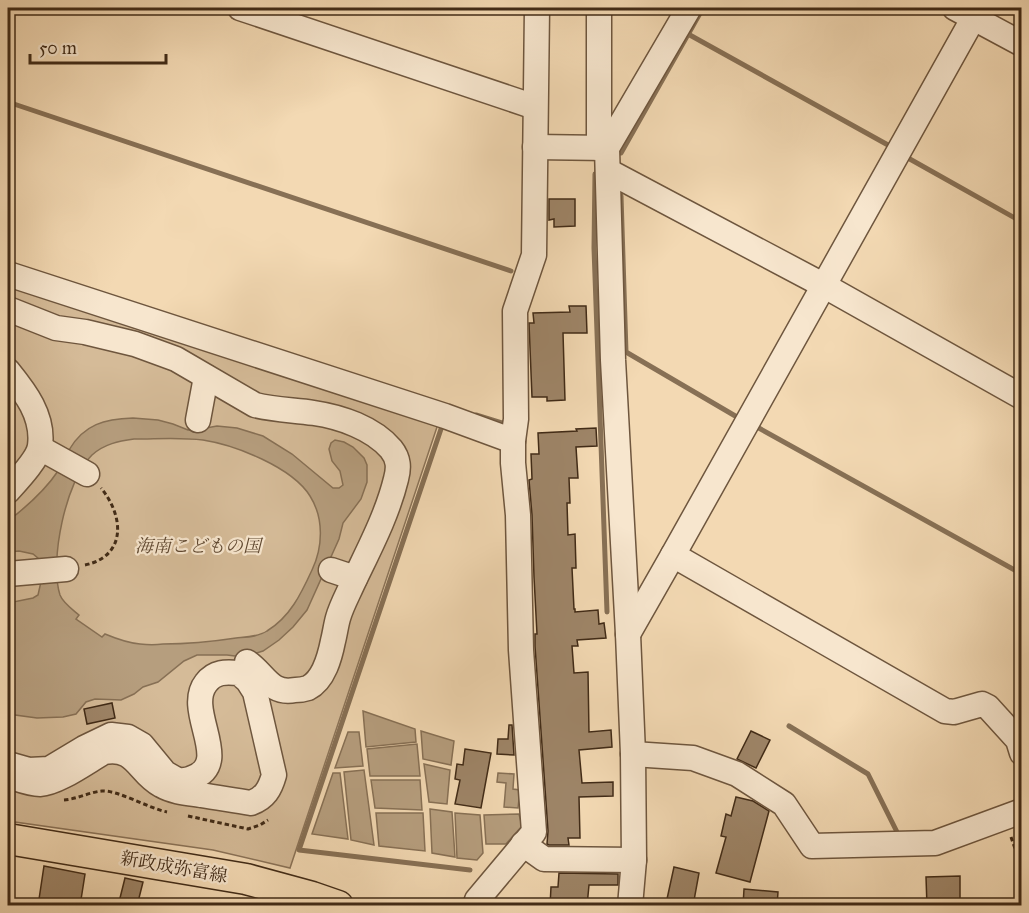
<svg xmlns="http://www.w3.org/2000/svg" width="1029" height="913" viewBox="0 0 1029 913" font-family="'IM FELL Great Primer','Noto Serif JP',serif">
	<rect width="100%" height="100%" fill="#f3d9b3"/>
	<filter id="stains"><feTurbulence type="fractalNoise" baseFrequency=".00333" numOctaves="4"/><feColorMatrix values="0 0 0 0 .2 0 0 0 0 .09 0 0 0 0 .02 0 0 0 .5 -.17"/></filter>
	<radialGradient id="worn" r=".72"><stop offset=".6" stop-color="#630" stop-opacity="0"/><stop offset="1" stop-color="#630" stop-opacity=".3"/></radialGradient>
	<path fill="#d5bb98" stroke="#8b7358" stroke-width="1.5" d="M8 283 438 424 290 868 213 850 8 821Z"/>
	<g fill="#b69e7e" stroke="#877055" stroke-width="1.5" fill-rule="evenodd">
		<path d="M133 418 158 420 173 424 188 430H195L217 426 237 428 263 436 292 454 333 488H339L343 485 340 471 332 461 329 449 331 443 335 440 344 442 353 447 364 458 367 465V482L361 499 343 523 339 539 307 610 293 627 279 640 263 651 243 657 227 655H197L184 661 158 682 143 687 134 694 121 700 95 699 86 702 76 714 63 717 37 718 8 714V603L33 598 38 595 45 564 33 554 19 551 8 552V521C25 508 46 489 58 471 62 464 64 457 69 450 84 424 105 419 133 418ZM134 439C157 439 180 437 203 440 235 445 292 467 310 496 324 518 323 547 312 570 301 594 290 617 267 631 258 637 246 637 236 638 210 642 189 644 163 644 156 645 148 645 140 644 128 643 117 639 105 634L102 637 76 619 79 615C72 609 63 603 60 595 49 561 66 480 92 455 104 444 119 441 134 439Z"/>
		<path d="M363 711 415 729 416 742 366 747Z"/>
		<path d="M421 731 454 741 451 765 423 759Z"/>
		<path d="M348 732H359L363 766 335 768Z"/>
		<path d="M417 744 420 776H370L367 749Z"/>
		<path d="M424 764 450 770 447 804 429 802Z"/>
		<path d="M364 770 374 845 351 840 344 772Z"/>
		<path d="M333 773H340L348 839 312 834Z"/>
		<path d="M498 773 514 774 513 789 520 790 518 808 504 807 506 783 497 782Z"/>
		<path d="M371 780H420L422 810 375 808Z"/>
		<path d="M430 809 452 812 455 857 432 853Z"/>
		<path d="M376 813H423L425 851 379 846Z"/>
		<path d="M455 813 480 815 483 853 477 860 457 858Z"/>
		<path d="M519 814 522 826 506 844H486L484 815Z"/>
	</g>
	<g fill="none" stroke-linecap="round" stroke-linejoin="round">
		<g stroke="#877055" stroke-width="5">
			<path d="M990 11 992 8"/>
			<path d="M688 34 888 145"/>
			<path d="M8 102 511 271"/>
			<path d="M621 153 703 8"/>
			<path d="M908 158 1022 222"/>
			<path d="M595 174 594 248 607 612"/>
			<path d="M621 196 626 352 737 417"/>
			<path d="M476 415 505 424V421"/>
			<path d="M442 426 299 850 470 870"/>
			<path d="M757 427 1022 574"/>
			<path d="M789 726 868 774 898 834H901"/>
		</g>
	</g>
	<g fill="#9e8568" stroke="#412b17" stroke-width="1.5">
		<path d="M549 199H575V226L554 227V219L549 220Z"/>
		<path d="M569 306H586L587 333H563L565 400 547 401V397H532L529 323H534L533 313 570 312Z"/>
		<path d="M596 428 597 446 576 447 578 478H569L570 503H567L568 535 575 534 576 568H572L574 609H575V612L598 610 599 624 604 623 606 638 577 640 578 646H572L574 673 588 672 589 732 611 730 612 747 579 750 582 783 613 782V796L579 797 580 838H568L569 845H549L547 844 548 831 535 646V634H537L534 577 532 515 529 480 532 479 531 454H539L538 433 577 431 576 429Z"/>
		<path d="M112 703 115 718 87 724 84 709Z"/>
		<path d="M509 725H512L514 755 497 754 498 739H508Z"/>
		<path d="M751 731 770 740 756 768 737 759Z"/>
		<path d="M465 749 491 753 481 808 455 804 460 780 455 779 457 764 463 765Z"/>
		<path d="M736 797 753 801 769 811 750 882 716 873 726 837 721 836 726 814 731 816Z"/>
		<path d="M44 866 85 874 80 906H38Z"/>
		<path d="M674 867 699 873 693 906H670L671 900 667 899Z"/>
		<path d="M559 873 618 874V885H589L587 906H550L551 887H558Z"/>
		<path d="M960 876V906H927L926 877Z"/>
		<path d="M125 878 143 882 137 906H118Z"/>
		<path d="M744 889 778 892 777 906H743Z"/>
	</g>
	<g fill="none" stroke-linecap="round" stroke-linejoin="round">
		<g stroke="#6e563e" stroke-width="27">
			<g id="minor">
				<path d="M240 8 535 107"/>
				<path d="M599 8V148"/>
				<path d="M955 8 1022 44"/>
				<path d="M535 147 607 148"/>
				<path d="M608 171 823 285 1022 397"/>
				<path d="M8 274 445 416 513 441"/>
				<path d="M8 309 56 328 85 332 135 344 176 359 255 405C275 410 294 410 314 413 341 417 373 428 391 449 399 459 399 468 396 479 387 516 368 551 352 585 347 596 341 607 338 618 336 625 335 633 333 641 330 656 324 680 308 688 305 689 299 690 295 690 270 695 265 674 247 662"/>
				<path d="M8 371C25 392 44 416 40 446 38 459 17 481 8 491"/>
				<path d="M198 420 206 377"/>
				<path d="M40 448 87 474"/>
				<path d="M673 555 945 711 954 712 982 704 988 707 1018 740 1022 753"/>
				<path d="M331 570 355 578"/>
				<path d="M8 574 66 569"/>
				<path d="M628 634 673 555 979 8"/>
				<path d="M633 754 693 758 737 774 784 804 812 846 935 843 1022 811"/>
				<path d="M8 764 29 770 49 769 84 748 111 735 128 737 142 745 165 773 179 781C183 780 188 780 192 778 234 763 184 711 206 683 215 671 226 672 239 673L248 681 255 692 274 775C270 789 265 798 251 803 234 800 218 798 201 795 187 793 173 792 161 785 138 773 136 746 104 752 88 761 58 783 40 784 29 784 18 779 8 776"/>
				<path d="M523 844 544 859 634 860"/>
				<path d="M475 906 477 900 534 832 521 650 518 515 513 463V441L516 419 515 311 534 255 537 8"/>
				<path d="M630 906 634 860 633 754 628 634 613 360 607 148 689 8"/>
			</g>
		</g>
		<g stroke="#412b17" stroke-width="33">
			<path id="major" d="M8 839 246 879 312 897 338 906"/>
		</g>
		<g stroke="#412b17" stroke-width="3" stroke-dasharray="4.5 3" stroke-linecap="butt">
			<path d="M85 565C127 556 124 516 101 488"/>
			<path d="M64 800C77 799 90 792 102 791 118 790 148 808 167 812"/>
			<path d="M188 816 248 829 260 825 268 820"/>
			<path d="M1011 837 1022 869"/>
		</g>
		<use href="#minor" stroke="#f7e6ce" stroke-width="24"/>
		<use href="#major" stroke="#f3d9b3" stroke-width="30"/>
	</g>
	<g text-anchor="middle" stroke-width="4.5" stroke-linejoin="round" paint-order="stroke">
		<g font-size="18" font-style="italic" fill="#5f4831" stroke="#f7e6ce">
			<text x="198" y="552">海南こどもの国</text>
		</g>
		<g font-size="18" fill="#412b17" stroke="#f7e6ce">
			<text transform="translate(174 867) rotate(10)" y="6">新政成弥富線</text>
		</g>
	</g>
	<rect width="1029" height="913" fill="none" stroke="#f3d9b3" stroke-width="30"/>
	<rect x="9" y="9" width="1011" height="895" fill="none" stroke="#412b17" stroke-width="3"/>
	<rect x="15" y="15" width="999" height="883" fill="none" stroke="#412b17" stroke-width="1.5"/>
	<path d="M30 54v9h136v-9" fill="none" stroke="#412b17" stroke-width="3"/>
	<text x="39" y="54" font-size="18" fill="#412b17" stroke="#f7e6ce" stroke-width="4.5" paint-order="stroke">50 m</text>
	<rect width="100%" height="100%" filter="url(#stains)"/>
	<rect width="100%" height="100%" fill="url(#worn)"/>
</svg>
